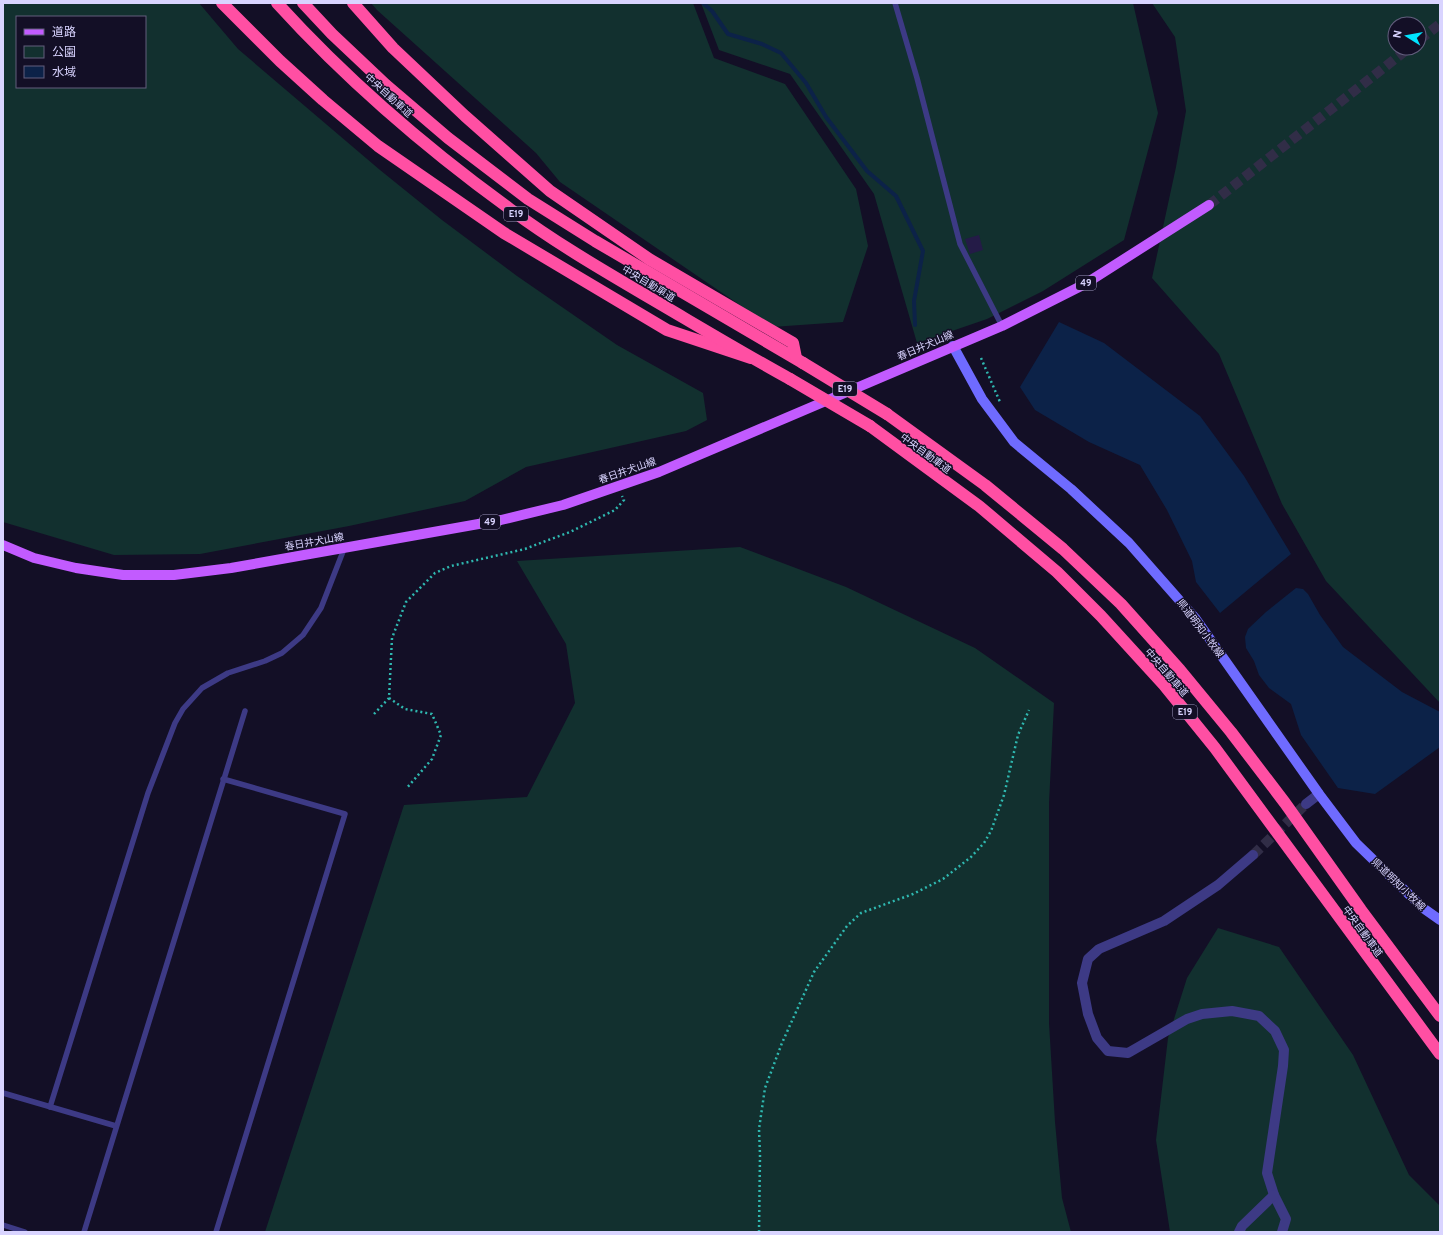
<svg xmlns="http://www.w3.org/2000/svg" width="1443" height="1235" viewBox="0 0 1443 1235" font-family="Overpass,'Noto Sans JP',sans-serif">
	<rect width="100%" height="100%" fill="#130f26"/>
	<g fill="#12302f" fill-rule="evenodd">
		<path d="M3 3H199L238 49 380 170 442 220 517 276 617 345 703 393 707 420 686 431 526 467 465 501 349 526 200 554 114 555 3 522ZM17 17H145V87H17Z"/>
		<path d="M371 3H693L714 58 785 84 856 189 868 246 843 322 772 327 560 182 536 153 377 10Z"/>
		<path d="M701 3H1133L1158 113 1124 240 1043 291 987 319 917 343 874 194 790 74 719 50Z"/>
		<path d="M1152 3H1440V703L1326 581 1282 504 1219 354 1152 278 1176 167 1186 111 1175 37ZM1395 24H1419V48H1395Z"/>
		<path d="M740 547 846 587 975 648 1054 703 1049 803V1023L1055 1122 1062 1198 1071 1232H265L404 805 527 797 575 703 566 644 517 561Z"/>
		<path d="M1218 928 1279 947 1353 1055 1409 1175 1440 1206V1232H1170L1156 1140 1168 1038 1187 978Z"/>
	</g>
	<g fill="#0c2248">
		<path d="M1059 322 1104 343 1200 416 1244 476 1291 554 1220 613 1196 582 1192 561 1167 510 1140 465 1089 442 1035 410 1020 387Z"/>
		<path d="M1296 588 1303 589 1308 594 1320 615 1343 647 1402 692 1440 712V747L1375 794 1338 788 1301 735 1291 704 1269 688 1259 675 1254 661 1246 648 1245 637 1248 629 1266 612Z"/>
	</g>
	<g fill="none" stroke-linecap="round" stroke-linejoin="round">
		<path stroke="#0c2248" stroke-width="4" d="M703 3 712 11 728 34 762 44 781 53 806 83 826 117 867 171 896 196 923 251 914 301 915 325"/>
	</g>
	<path fill="#241b47" d="M979 235 983 250 970 254 965 239Z"/>
	<g fill="none" stroke-linecap="round" stroke-linejoin="round">
		<path stroke="#312d47" stroke-width="10" stroke-dasharray="10 5" stroke-linecap="butt" d="M1253 855 1306 804"/>
		<g stroke="#312d47" stroke-width="10" stroke-dasharray="10 5" stroke-linecap="butt">
			<path d="M1419 40 1440 24"/>
			<path d="M1209 205 1409 48"/>
		</g>
		<g stroke="#2fb8b0" stroke-width="2.5" stroke-dasharray="2 3" stroke-linecap="butt">
			<path d="M981 358 1000 402"/>
			<path d="M389 698 405 709 432 714 441 735 432 759 406 789"/>
			<path d="M374 714 389 698 392 638 406 602 435 573 451 566 525 549 543 542 570 532 615 510 624 500 622 496"/>
			<path d="M759 1232 760 1155 759 1129 765 1088 782 1043 814 972 847 926 861 913 913 894 943 879 971 857 984 843 991 831 1004 795 1018 735 1029 710"/>
		</g>
		<g stroke="#3d3a85" stroke-width="5.5">
			<path d="M895 3 917 78 960 244 1002 326"/>
			<path d="M3 1093 116 1126"/>
			<path d="M50 1107 148 793 175 723 183 709 202 688 228 673 265 661 282 653 303 635 321 608 344 549"/>
			<path d="M3 1225 25 1232"/>
			<path d="M84 1232 245 711"/>
			<path d="M216 1232 345 814 223 779"/>
		</g>
		<g stroke="#3d3a85" stroke-width="10">
			<path d="M1306 804 1319 794"/>
			<path d="M1253 855 1218 885 1164 921 1099 949 1088 959 1082 983 1088 1014 1097 1038 1108 1051 1128 1053 1187 1019 1202 1014 1232 1011 1259 1016 1275 1031 1284 1050 1283 1066 1267 1173 1274 1195 1286 1219 1282 1232"/>
			<path d="M1239 1232 1242 1226 1274 1195"/>
		</g>
		<path stroke="#6f6bff" stroke-width="10" d="M953 346 982 399 1014 442 1071 489 1129 543 1195 618 1319 794 1356 843 1423 908 1440 920"/>
		<path stroke="#c25bff" stroke-width="10" d="M3 545 34 558 76 568 123 575H174L231 568 501 520 563 505 659 472 1002 326 1085 284 1209 205"/>
		<g stroke="#ff4fa3" stroke-width="12">
			<path d="M222 3 280 61 323 100 378 146 504 233 667 330 751 358"/>
			<path d="M277 3C347 80 426 148 510 209 553 241 599 268 645 295 693 323 741 352 790 379"/>
			<path d="M303 3 332 34 386 85 448 138 528 199 595 241 803 363"/>
			<path d="M353 3 393 48 465 116 550 191 649 259 793 343 796 358"/>
			<path d="M887 414 985 485 1063 549 1121 604 1180 670 1231 732 1285 803 1361 910 1440 1016"/>
			<path d="M870 426 979 506 1057 572 1101 616 1164 685 1215 748 1440 1054"/>
		</g>
		<g stroke="#ff4fa3" stroke-width="12">
			<path d="M803 363 887 414"/>
			<path d="M790 379 870 426"/>
		</g>
	</g>
	<g text-anchor="middle" stroke-width="3" stroke-linejoin="round" paint-order="stroke">
		<g fill="#130f26" stroke="#9e99be" stroke-width="1">
			<rect x="504" y="207" width="24" height="14" rx="3"/>
			<rect x="1076" y="276" width="20" height="14" rx="3"/>
			<rect x="833" y="382" width="24" height="14" rx="3"/>
			<rect x="480" y="515" width="20" height="14" rx="3"/>
			<rect x="1173" y="705" width="24" height="14" rx="3"/>
		</g>
		<g font-size="9" font-weight="bold" fill="#d9d4ff">
			<text x="516" y="217">E19</text>
			<text x="1086" y="286">49</text>
			<text x="845" y="392">E19</text>
			<text x="490" y="525">49</text>
			<text x="1185" y="715">E19</text>
		</g>
		<g font-size="10" fill="#d9d4ff" stroke="#130f26">
			<text transform="translate(389 95) rotate(42)" y="4">中央自動車道</text>
			<text transform="translate(649 283) rotate(31)" y="4">中央自動車道</text>
			<text transform="translate(925 345) rotate(-23)" y="4">春日井犬山線</text>
			<text transform="translate(926 453) rotate(36)" y="4">中央自動車道</text>
			<text transform="translate(627 470) rotate(-19)" y="4">春日井犬山線</text>
			<text transform="translate(314 541) rotate(-10)" y="4">春日井犬山線</text>
			<text transform="translate(1201 628) rotate(53)" y="4">県道明知小牧線</text>
			<text transform="translate(1167 672) rotate(49)" y="4">中央自動車道</text>
			<text transform="translate(1399 884) rotate(44)" y="4">県道明知小牧線</text>
			<text transform="translate(1363 931) rotate(54)" y="4">中央自動車道</text>
		</g>
	</g>
	<rect width="1443" height="1235" fill="none" stroke="#d9d4ff" stroke-width="8"/>
	<rect x="16" y="16" width="130" height="72" fill="#130f26" stroke="#625e7d"/>
	<rect x="24" y="29" width="20" height="6" fill="#c25bff" stroke="#625e7d"/>
	<text x="52" y="36" font-size="12" fill="#d9d4ff">道路</text>
	<rect x="24" y="46" width="20" height="12" fill="#12302f" stroke="#625e7d"/>
	<text x="52" y="56" font-size="12" fill="#d9d4ff">公園</text>
	<rect x="24" y="66" width="20" height="12" fill="#0c2248" stroke="#625e7d"/>
	<text x="52" y="76" font-size="12" fill="#d9d4ff">水域</text>
	<g transform="translate(1407 36) rotate(281)"><circle r="19" fill="#130f26" stroke="#625e7d"/>
	<path d="M0-3L7 15L0 10L-7 15Z" fill="#00e5ff"/>
	<text y="-6" font-size="11" font-weight="bold" text-anchor="middle" fill="#d9d4ff">N</text>
	</g>
</svg>
